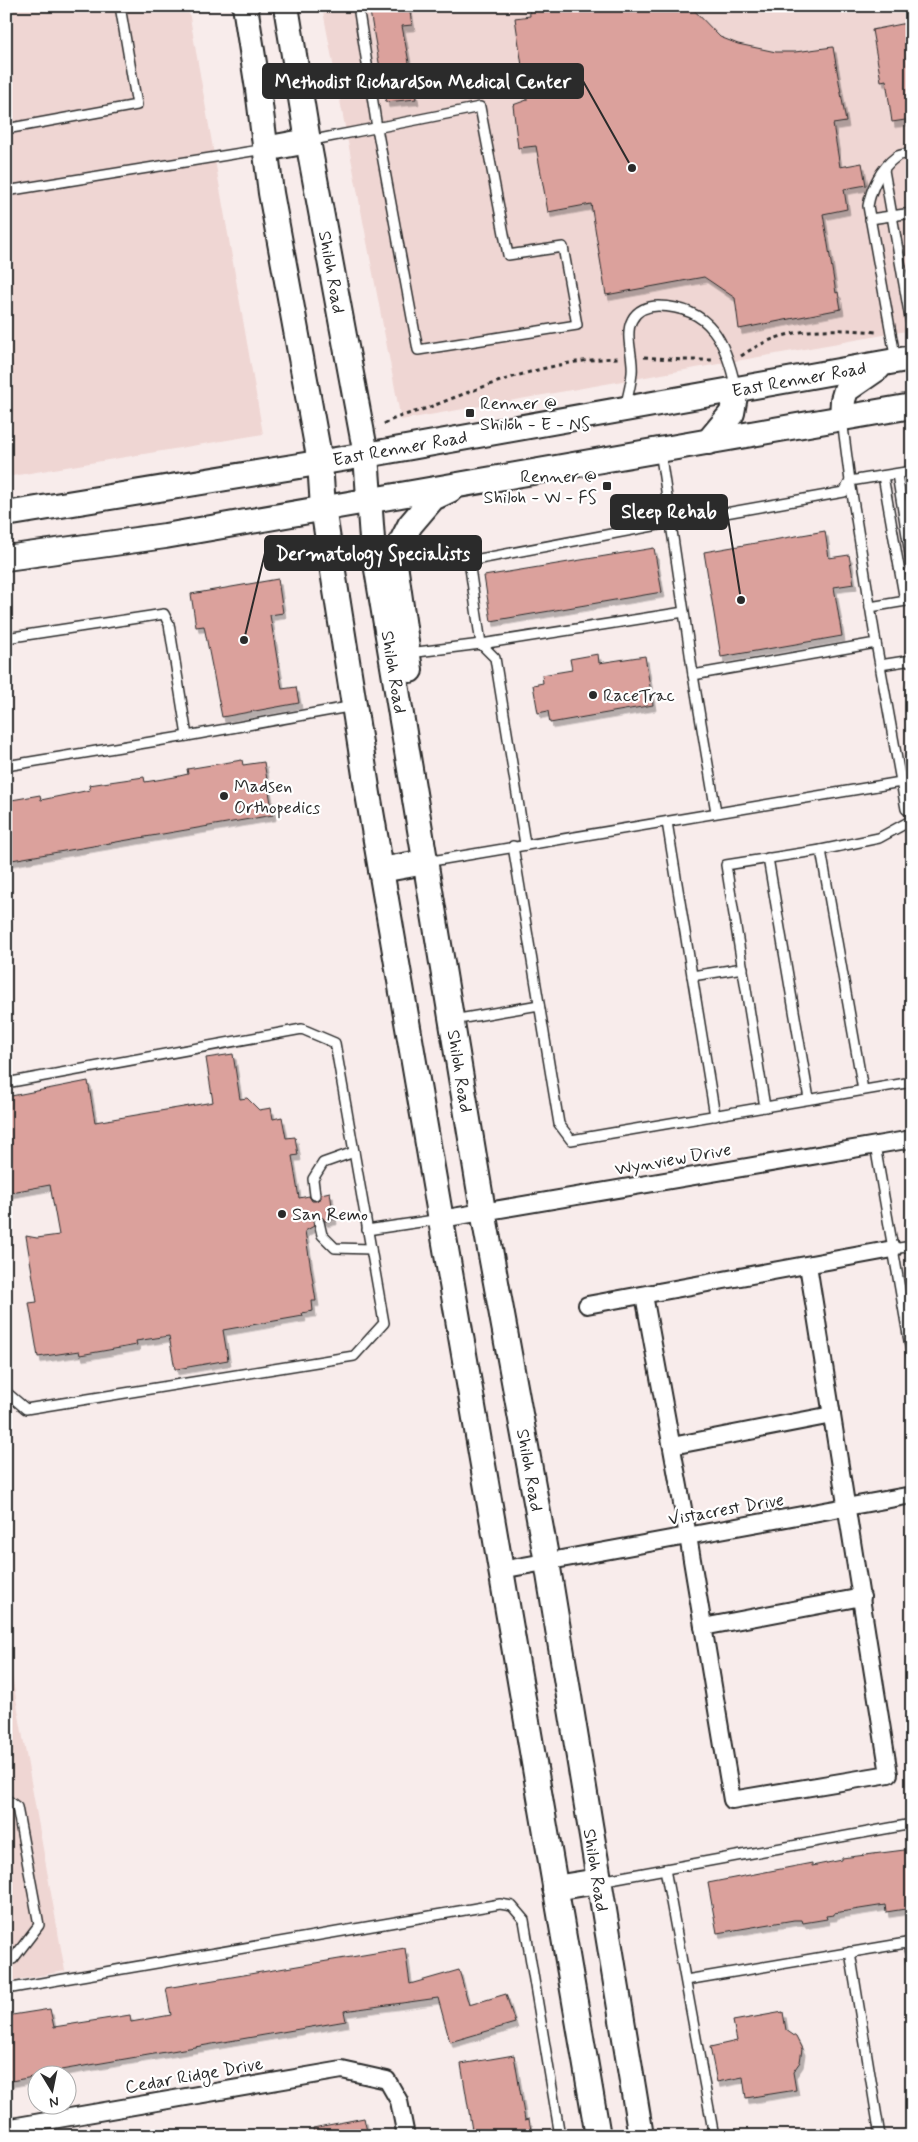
<svg xmlns="http://www.w3.org/2000/svg" width="918" height="2142" font-family="Mynerve,sans-serif">
  <defs>
    <filter id="shadow"><feDropShadow dx="3" dy="5.5" stdDeviation="0" flood-color="#0004"/></filter>
  </defs>
  <rect width="100%" height="100%" fill="#f8eceb"/>
  <filter id="ink" filterUnits="userSpaceOnUse"><feTurbulence type="fractalNoise" baseFrequency=".02" numOctaves="2"/><feDisplacementMap in="SourceGraphic" scale="10" xChannelSelector="R" yChannelSelector="G"/><feConvolveMatrix kernelMatrix="1 2 1 2 8 2 1 2 1" color-interpolation-filters="sRGB"/></filter>
  <g filter="url(#ink)">
    <!-- built -->
    <g fill="#efd6d3">
      <path d="M6 6H188L263 434 6 477Z"/>
      <path d="M322 6H912V330L401 420Z"/>
      <path d="M6 1643 65 1971 6 1982Z"/>
    </g>
    <!-- building -->
    <g fill="#dba19c" stroke="#2b2b2b" filter="url(#shadow)">
      <path d="M369 6H409L412 25 402 26 416 99 386 102Z"/>
      <path d="M529 6H690L720 37 738 44 776 52H795L833 47 846 122 833 124 840 167 862 163 866 185 844 189 847 209 823 214 836 293 838 292 841 309 739 329 735 298 704 277 606 295 591 204 548 212 536 146 518 148 513 105 527 100 515 18 530 16Z"/>
      <path d="M912 22V119L892 122 886 80 881 81 872 30Z"/>
      <path d="M825 531 829 558 849 555 854 584 834 587 842 636 721 657 704 552Z"/>
      <path d="M654 548 662 592 491 621 484 576Z"/>
      <path d="M278 579 283 613 270 615 282 689 296 687 299 703 222 717 204 626 196 627 191 594Z"/>
      <path d="M598 654 599 663 645 656 653 705 550 723 548 711 538 713 533 685 543 683 542 675 572 670 570 659Z"/>
      <path d="M242 760 243 765 264 762 273 815 6 861V801L40 795 41 800 90 790 89 785 144 777 145 782 175 777 188 774 187 769Z"/>
      <path d="M233 1054 240 1099 247 1098 259 1110 271 1108 273 1119 282 1117 286 1138 295 1137 298 1155 292 1156 299 1198 309 1196 312 1201H316L321 1198V1194L330 1192 334 1219 325 1221 321 1216H317L313 1220 314 1226 305 1231 316 1301H312L313 1311 302 1313 303 1316 223 1330 228 1360 177 1369H175L169 1336 136 1341 137 1345 80 1355 79 1351 38 1357 29 1303 37 1302 26 1236 37 1238 59 1235 50 1185 6 1193V1097L88 1081 95 1122 213 1102 206 1058Z"/>
      <path d="M912 1849V1908L886 1912 885 1905 834 1913V1915L826 1916 827 1919 803 1923 802 1920H794L717 1933 708 1883 812 1863V1866L842 1860V1858Z"/>
      <path d="M405 1948 410 1984 459 1970 469 2005 506 1994 515 2023 450 2042 438 1998 344 2011 346 2021 61 2070 62 2072 38 2074V2076L6 2082V2016L50 2009 54 2027 130 2015 131 2022 171 2015 166 1988Z"/>
      <path d="M783 2012 786 2030 796 2037 802 2049 800 2062 793 2072 796 2090 746 2098 743 2077 717 2082 710 2047 737 2041 733 2021Z"/>
      <path d="M514 2055 525 2120 529 2119 532 2136H473L461 2064Z"/>
      <path d="M364 2118 368 2136H314L313 2128Z"/>
    </g>
    <g fill="none" stroke-linecap="round" stroke-linejoin="round">
      <!-- lane casing -->
      <g stroke="#2b2b2b" stroke-width="12">
        <g id="lane">
          <path d="M6 129 137 105 120 6"/>
          <path d="M308 141C365 130 423 119 480 107L508 255 563 247 577 325 418 350 377 128 358 6"/>
          <path d="M884 170 912 330"/>
          <path d="M6 191 265 149"/>
          <path d="M870 219 912 213"/>
          <path d="M896 361 868 206C871 188 881 168 896 157 900 154 907 154 912 153"/>
          <path d="M625 407C628 396 631 384 632 373 634 357 624 335 632 320 637 310 648 306 658 306 712 307 726 343 736 389"/>
          <path d="M897 474 912 566"/>
          <path d="M883 476 905 601"/>
          <path d="M870 607 912 600"/>
          <path d="M684 612 693 675 876 643 850 481 912 471"/>
          <path d="M6 638 164 614 169 624 187 736"/>
          <path d="M876 643 906 809 912 813"/>
          <path d="M409 653 481 644 684 612 660 450"/>
          <path d="M880 665 912 660"/>
          <path d="M693 675 716 812"/>
          <path d="M6 766 187 736 354 706"/>
          <path d="M667 822 715 1116"/>
          <path d="M525 844 495 658 481 644 469 561 669 523 844 492 850 481 842 419"/>
          <path d="M513 846 559 1124 571 1140 912 1082"/>
          <path d="M821 850 863 1090"/>
          <path d="M768 858 809 1099"/>
          <path d="M426 862 901 782"/>
          <path d="M692 976 743 968"/>
          <path d="M453 1020 539 1005"/>
          <path d="M6 1083 302 1029 335 1043 384 1323 354 1356 26 1409 6 1392"/>
          <path d="M765 1107 726 865 821 850 879 838 912 820"/>
          <path d="M875 1145 912 1358"/>
          <path d="M315 1195 313 1179 323 1163 354 1152"/>
          <path d="M319 1222 322 1235 335 1248 371 1249"/>
          <path d="M367 1230 441 1219"/>
          <path d="M893 1249 912 1246"/>
          <path d="M6 1799 17 1807 39 1925 13 1959 6 1960"/>
          <path d="M665 1869 714 2136"/>
          <path d="M600 1881 912 1824"/>
          <path d="M908 1942 912 1965"/>
          <path d="M850 1952 880 2136"/>
          <path d="M686 1980 912 1942"/>
          <path d="M6 1989 500 1904 512 1906 524 1920 560 2136"/>
        </g>
      </g>
      <!-- street casing -->
      <g stroke="#2b2b2b" stroke-width="20">
        <g id="street">
          <path d="M441 1219 912 1139"/>
          <path d="M644 1295 688 1536 732 1800 889 1774 808 1265"/>
          <path d="M587 1305 893 1249"/>
          <path d="M672 1446 832 1415"/>
          <path d="M501 1570 912 1495"/>
          <path d="M703 1627 862 1597"/>
          <path d="M6 2128 342 2070 387 2080 399 2101 406 2136"/>
        </g>
      </g>
      <!-- secondary casing -->
      <g stroke="#2b2b2b" stroke-width="28">
        <g id="secondary">
          <path d="M245 6 258 89 271 193 320 462 323 508 368 794 598 2136"/>
          <path d="M286 6 308 141 366 455 372 539 483 1211 547 1562 641 2136"/>
          <path d="M265 149 308 141"/>
          <path d="M842 418 843 400 846 390 878 368"/>
          <path d="M708 442 732 413 736 390"/>
          <path d="M6 514 366 455 912 358"/>
          <path d="M6 558 165 536 912 406"/>
          <path d="M410 670 394 557 410 525 433 498 450 490"/>
          <path d="M381 870 425 862"/>
          <path d="M555 1888 598 1881"/>
        </g>
      </g>
      <!-- path -->
      <g stroke="#2b2b2b" stroke-width="3" stroke-dasharray="4 4" stroke-linecap="butt">
        <path d="M741 356C784 326 826 328 877 332"/>
        <path d="M644 357 682 360H713"/>
        <path d="M384 424C398 415 415 413 430 407 491 383 552 360 618 358"/>
      </g>
      <!-- lane -->
      <use href="#lane" stroke="#fff" stroke-width="9"/>
      <!-- street -->
      <use href="#street" stroke="#fff" stroke-width="16"/>
      <!-- secondary -->
      <use href="#secondary" stroke="#fff" stroke-width="24"/>
    </g>
  </g>
  <!-- markers -->
  <g fill="#2b2b2b" stroke="#fff" stroke-width="2">
    <rect x="465" y="408" width="10" height="10" rx="2.5"/>
    <rect x="602" y="481" width="10" height="10" rx="2.5"/>
    <circle cx="593" cy="695" r="5"/>
    <circle cx="224" cy="796" r="5"/>
    <circle cx="282" cy="1214" r="5"/>
  </g>
  <g text-anchor="middle" stroke-width="4.5" stroke-linejoin="round" paint-order="stroke">
    <!-- street labels -->
    <g font-size="18" fill="#2b2b2b" stroke="#fff">
      <text transform="translate(332 272) rotate(80)" y="6">Shiloh Road</text>
      <text transform="translate(799 379) rotate(-10)" y="6">East Renner Road</text>
      <text transform="translate(400 448) rotate(-10)" y="6">East Renner Road</text>
      <text transform="translate(394 672) rotate(81)" y="6">Shiloh Road</text>
      <text transform="translate(460 1071) rotate(81)" y="6">Shiloh Road</text>
      <text transform="translate(673 1159) rotate(-10)" y="6">Wynview Drive</text>
      <text transform="translate(530 1470) rotate(80)" y="6">Shiloh Road</text>
      <text transform="translate(726 1509) rotate(-10)" y="6">Vistacrest Drive</text>
      <text transform="translate(596 1870) rotate(81)" y="6">Shiloh Road</text>
      <text transform="translate(194 2075) rotate(-10)" y="6">Cedar Ridge Drive</text>
    </g>
    <!-- poi labels -->
    <g font-size="18" fill="#2b2b2b" stroke="#fff" text-anchor="start">
      <text x="480" y="409">Renner @<tspan x="480" dy="21">Shiloh - E - NS</tspan></text>
      <text x="597" y="482" text-anchor="end">Renner @<tspan x="597" dy="21">Shiloh - W - FS</tspan></text>
      <text x="603" y="701">RaceTrac</text>
      <text x="234" y="792">Madsen<tspan x="234" dy="21">Orthopedics</tspan></text>
      <text x="292" y="1220">San Remo</text>
    </g>
  </g>
  <!-- callouts -->
  <path fill="none" stroke="#2b2b2b" stroke-width="2" d="M632 168L583 81M741 600L727 512M244 640L265 553"/>
  <g fill="#2b2b2b" stroke="#fff" stroke-width="2">
    <circle cx="632" cy="168" r="5"/>
    <circle cx="741" cy="600" r="5"/>
    <circle cx="244" cy="640" r="5"/>
  </g>
  <g fill="#2b2b2b" stroke="#2b2b2b" stroke-width="2">
    <rect x="263" y="64" width="320" height="34" rx="5"/>
    <rect x="611" y="495" width="116" height="34" rx="5"/>
    <rect x="265" y="536" width="216" height="34" rx="5"/>
  </g>
  <g font-size="19" text-anchor="middle" font-weight="bold" fill="#fff">
    <text x="423" y="88">Methodist Richardson Medical Center</text>
    <text x="669" y="518">Sleep Rehab</text>
    <text x="373" y="560">Dermatology Specialists</text>
  </g>
  <!-- margin -->
  <rect width="918" height="2142" fill="none" stroke="#fff" stroke-width="25"/>
  <rect x="12" y="12" width="893" height="2117" fill="none" stroke="#2b2b2b" stroke-width="2" filter="url(#ink)"/>
  <!-- north arrow -->
  <g transform="translate(52 2090) rotate(170)"><circle r="24" fill="#ffffff" stroke="#aaaaaa"/>
  <path d="M0-4L9 19L0 12L-9 19Z" fill="#2b2b2b"/>
  <text y="-8" font-size="14" font-weight="bold" text-anchor="middle" fill="#2b2b2b">N</text>
  </g>
</svg>
